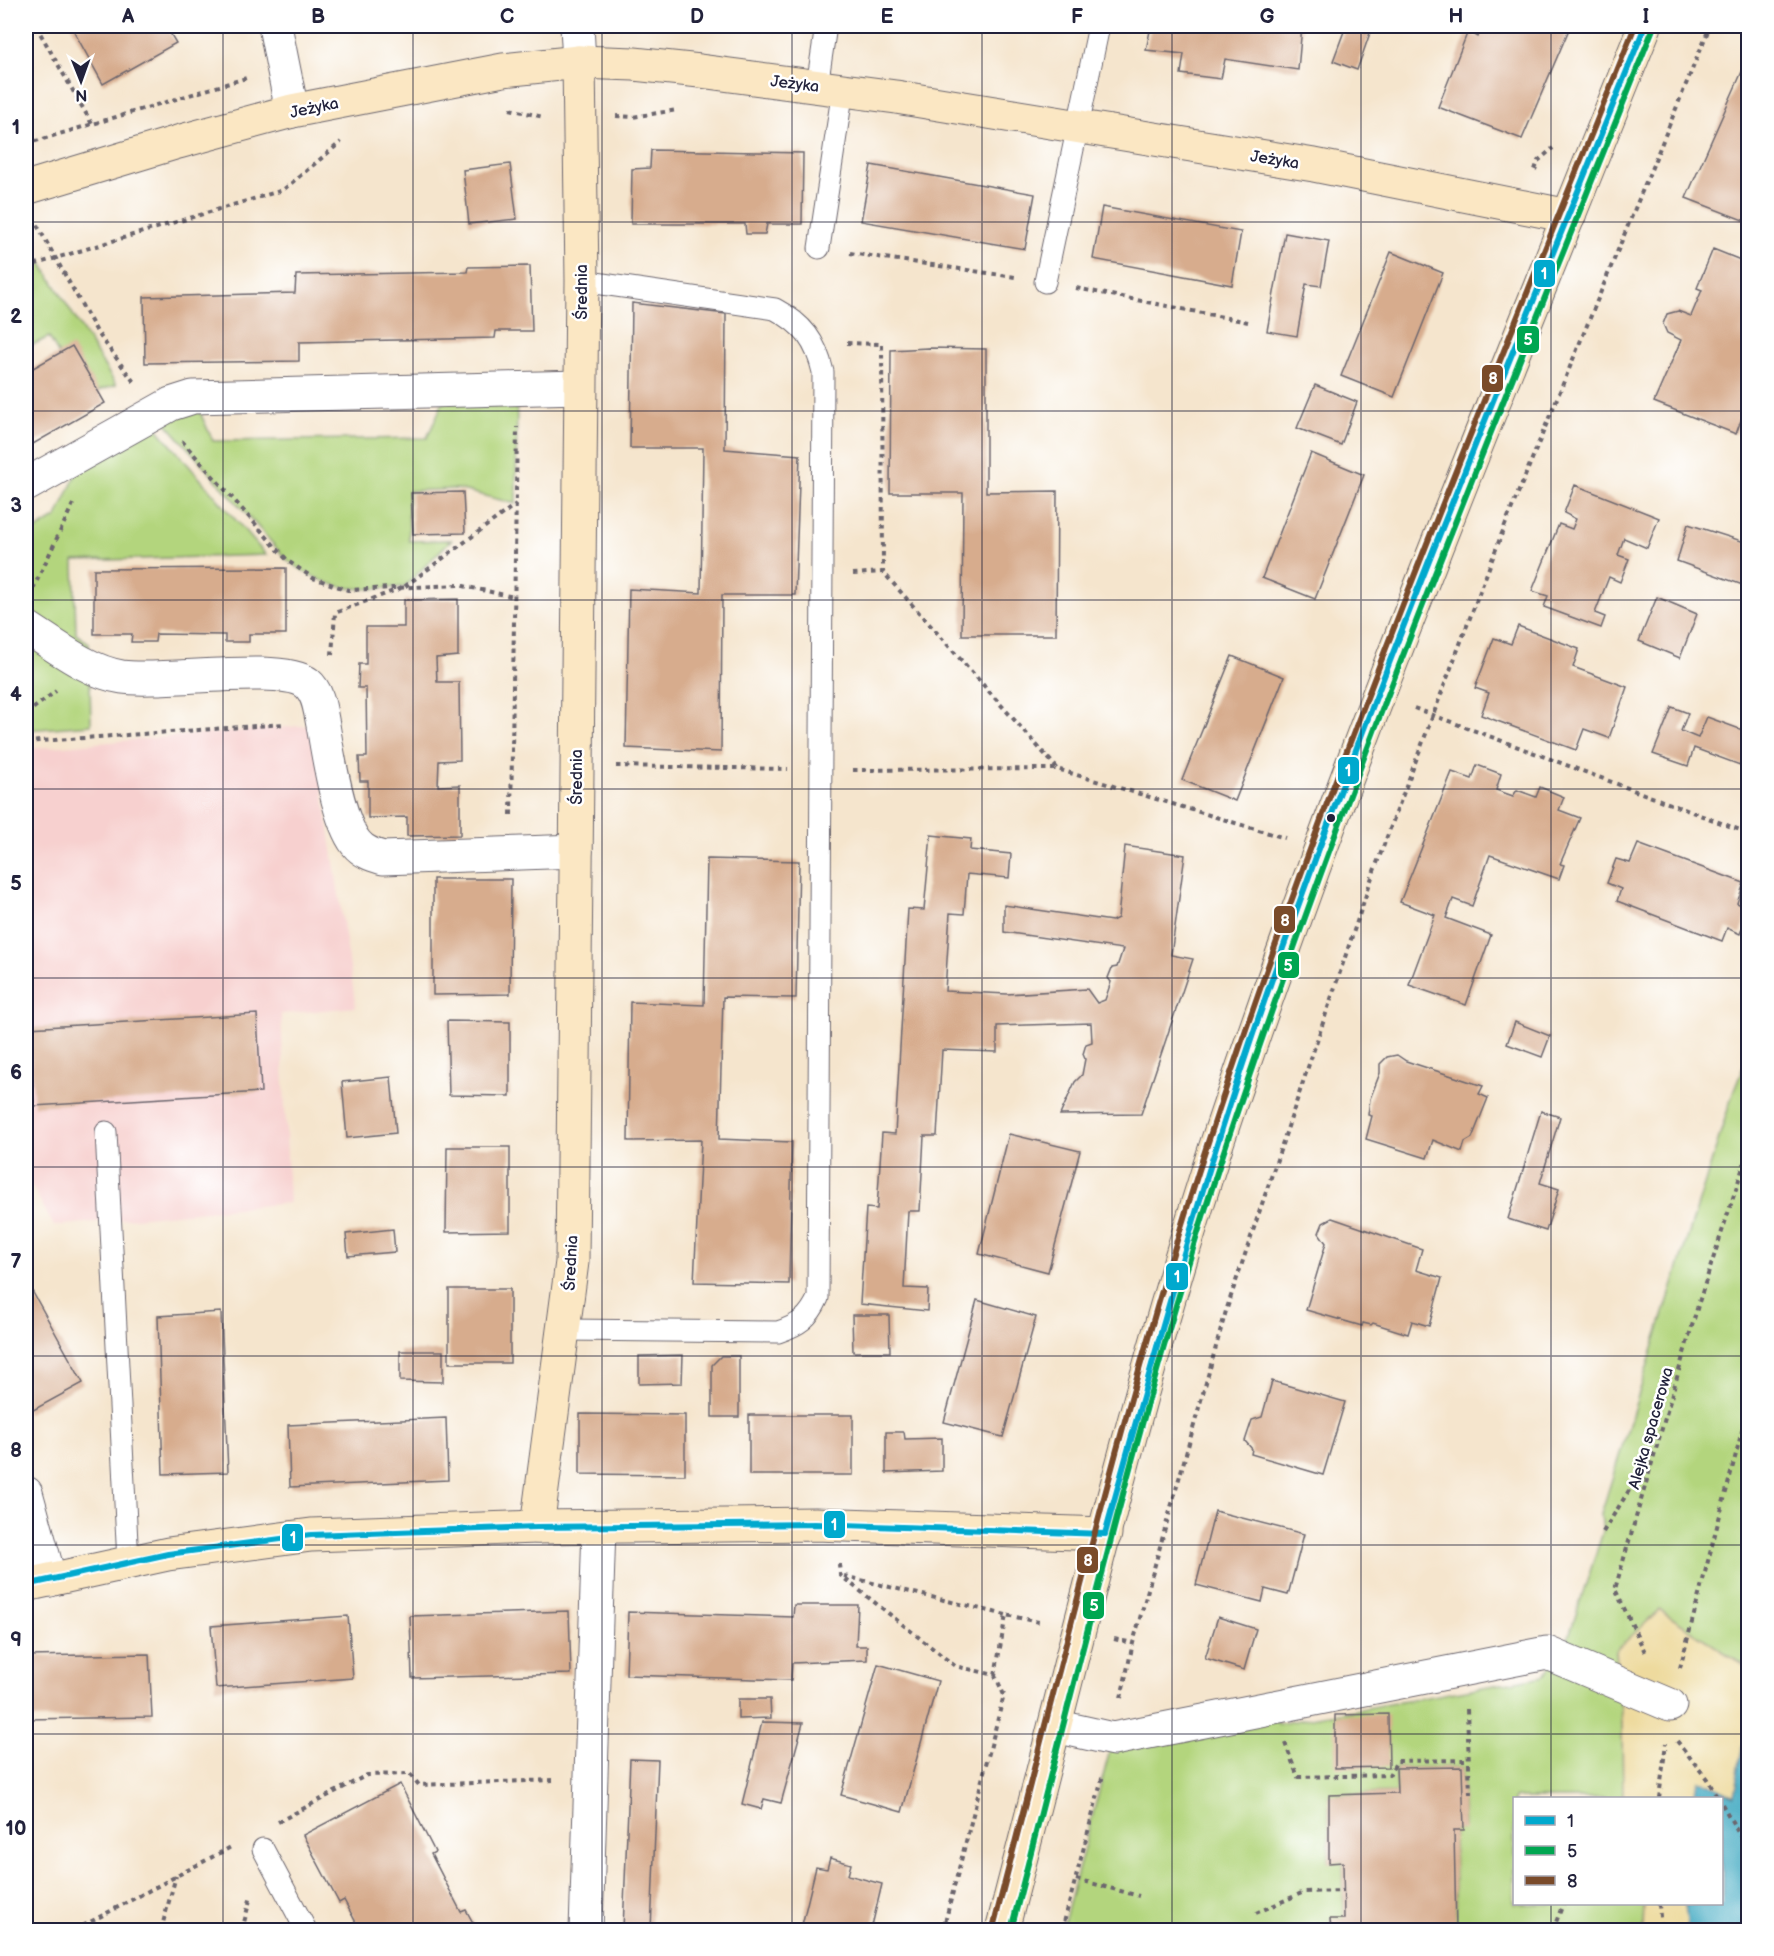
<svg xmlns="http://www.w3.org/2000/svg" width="1774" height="1956" font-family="'Balsamiq Sans',sans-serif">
  <rect width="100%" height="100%" fill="#fff"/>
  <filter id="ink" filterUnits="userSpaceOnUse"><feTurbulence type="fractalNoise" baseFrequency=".0167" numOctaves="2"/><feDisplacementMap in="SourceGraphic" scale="12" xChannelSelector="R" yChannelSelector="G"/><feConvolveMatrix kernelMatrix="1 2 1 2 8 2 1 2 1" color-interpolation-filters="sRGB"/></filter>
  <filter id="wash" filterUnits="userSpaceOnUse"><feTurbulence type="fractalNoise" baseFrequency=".008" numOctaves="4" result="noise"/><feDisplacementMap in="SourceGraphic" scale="24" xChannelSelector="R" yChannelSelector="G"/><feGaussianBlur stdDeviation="1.35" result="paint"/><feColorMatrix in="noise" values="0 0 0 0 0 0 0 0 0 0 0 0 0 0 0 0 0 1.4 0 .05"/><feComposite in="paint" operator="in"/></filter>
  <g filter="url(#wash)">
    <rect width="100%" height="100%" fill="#f5e5cd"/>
    <!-- built -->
    <path fill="#f7d0cf" d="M313 725 356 1007 281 1014 289 1203 54 1226 26 1176V749Z"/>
    <!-- green -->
    <g fill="#b3d57d" stroke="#6a7c5c" stroke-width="1.5">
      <path d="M41 262 116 385 82 396 49 337 26 348V267Z"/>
      <path d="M517 389 516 504 458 489 408 491 409 541 451 540 404 587C350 590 335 593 288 561L156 412 193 397 213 441 427 438 448 391Z"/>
      <path d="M147 417 266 555 74 561 76 634 89 643 91 725 26 730V536L57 517 87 450Z"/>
      <path d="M1748 1055V1668L1719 1649 1615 1651 1622 1721 1623 1798H1514V1904H1644L1643 1930H1456L1454 1830 1464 1829 1462 1767 1396 1768 1397 1793 1329 1795V1862H1343L1344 1919 1330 1920 1331 1930H1062L1113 1739 1272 1707 1278 1724 1544 1676 1567 1642 1603 1532 1601 1514 1733 1093Z"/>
    </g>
    <!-- sand -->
    <g fill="#eeda9e" stroke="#887e6c" stroke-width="1.5">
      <path d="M1660 1610 1748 1668V1715L1734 1797 1699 1781 1692 1798H1623L1622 1721 1615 1651Z"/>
      <path d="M1644 1904H1685L1688 1930H1643Z"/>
    </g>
    <!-- water -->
    <path fill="#41a9c1" stroke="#32667e" stroke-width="1.5" d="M1748 1715V1930H1688L1685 1904H1722V1798H1692L1699 1780 1734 1796Z"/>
    <g id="blocks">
      <!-- building -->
      <g fill="#d7ac8d">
        <path d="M71 26H166L176 43 103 84Z"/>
        <path d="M1151 26H1302L1298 70 1225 59 1221 79 1181 74 1184 54 1146 50Z"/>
        <path d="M1346 26 1370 33 1357 70 1333 61Z"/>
        <path d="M1482 26 1570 27 1522 139 1438 107 1468 31 1478 37Z"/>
        <path d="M1748 58V222L1686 198Z"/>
        <path d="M651 150 803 153 802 224H767L765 234H746L745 224H631L632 169 650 168Z"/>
        <path d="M510 164 517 219 469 224 463 170Z"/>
        <path d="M871 165 1035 194 1025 249 861 221Z"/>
        <path d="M1102 207 1241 232 1232 285 1093 259Z"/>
        <path d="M1285 233 1329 241 1321 286 1306 284 1297 336 1267 331Z"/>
        <path d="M1713 249 1748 263V358L1743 371 1748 373V401L1736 434 1654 402 1681 340 1667 333 1663 324 1667 314 1678 311 1691 316 1702 290 1697 288Z"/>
        <path d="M1391 252 1443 273 1394 397 1341 376Z"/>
        <path d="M530 266 532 331H496L495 338 299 342V361L145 363 144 297 295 293 296 275 467 272 468 267Z"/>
        <path d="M632 303 726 314 725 449 800 455 795 595H722L721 752 626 748 629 589 701 593 703 448H630Z"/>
        <path d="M72 346 105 403 26 448V372Z"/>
        <path d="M928 348 986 349V492L1057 491 1056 635H962L963 493H890L891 350Z"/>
        <path d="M1315 385 1357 402 1341 445 1297 428Z"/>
        <path d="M1311 453 1364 475 1315 599 1262 578Z"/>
        <path d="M1575 485 1659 518 1647 548 1624 538 1618 555 1629 559 1620 582 1609 577 1595 613 1605 617 1601 628 1544 607 1548 596 1532 591 1559 524 1572 529 1576 519 1564 513Z"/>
        <path d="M463 492 465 533 413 534 411 493Z"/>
        <path d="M1688 524 1748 543V587L1677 561Z"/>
        <path d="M286 568V634H249V642H225V635L156 634 155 642H131L132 634H94V569Z"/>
        <path d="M1657 597 1697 614 1680 658 1639 641Z"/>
        <path d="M458 599V656L436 658 437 682H459L460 760 439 761 438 786 460 785V835L407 836V817L368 818V781H360L359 757H367L366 688H358L359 664H366V627H404V600Z"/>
        <path d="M1518 626 1579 649 1573 667 1627 687 1609 738 1584 729 1576 750 1481 715 1489 693 1475 688 1494 638 1511 644Z"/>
        <path d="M1232 656 1284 677 1235 801 1182 780Z"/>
        <path d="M1672 707 1688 713 1681 731 1698 738 1707 717 1748 732V768L1694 748 1688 766 1653 754Z"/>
        <path d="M1477 765 1501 774 1496 790 1513 796 1517 790 1536 797 1540 787 1564 797 1559 810 1580 818 1560 864 1564 865 1559 879 1490 855 1472 906 1453 899 1446 918 1491 935 1466 1005 1409 985 1435 915 1400 902 1452 772 1472 779Z"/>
        <path d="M931 835 971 839 970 850 1011 854 1009 878 967 874 964 914 950 913 945 991 1007 994 1087 989 1097 1003 1105 1000 1111 982 1108 978 1112 968 1117 967 1123 949 1004 932V905L1112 921 1118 918 1125 846 1185 855 1171 955 1193 959 1141 1114 1060 1115 1075 1082 1082 1075 1085 1059 1083 1054 1086 1044 1092 1042 1091 1023 997 1026V1052L942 1050 937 1136H924L920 1211H908L904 1288 928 1289 927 1311 860 1304 866 1208 877 1209 882 1133 895 1134 908 909 924 910Z"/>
        <path d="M1638 844 1744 883 1737 903 1748 908V913L1740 934 1727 928 1722 941 1617 901 1621 889 1607 883 1616 859 1630 863Z"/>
        <path d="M707 859 799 861 796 998 723 997 719 1139 792 1142 789 1284 694 1282 701 1140 628 1141 630 1002 704 1005Z"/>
        <path d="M433 879H511L510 994 433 995Z"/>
        <path d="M257 1014 261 1092 34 1106 29 1028Z"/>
        <path d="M447 1021 510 1022V1096L449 1095Z"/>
        <path d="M1515 1022 1550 1036 1542 1057 1507 1044Z"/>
        <path d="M1397 1055 1406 1061 1483 1086 1479 1094 1488 1098 1472 1138 1465 1142 1462 1152 1433 1140 1427 1158 1366 1139 1372 1116 1368 1115 1370 1099 1380 1073V1064L1387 1057Z"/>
        <path d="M391 1077 396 1133 347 1138 342 1082Z"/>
        <path d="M1541 1111 1560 1117 1540 1183 1559 1189 1546 1231 1508 1219Z"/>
        <path d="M1009 1134 1080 1151 1048 1272 979 1254Z"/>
        <path d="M447 1147H510V1231L446 1232Z"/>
        <path d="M1332 1218 1422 1249 1416 1270 1442 1278 1429 1326 1412 1321 1408 1334 1373 1323 1371 1325 1363 1323 1362 1326 1306 1310 1326 1243 1319 1233 1323 1223Z"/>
        <path d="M393 1229 395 1252 348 1256 346 1234Z"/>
        <path d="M26 1280 83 1383 26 1414Z"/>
        <rect x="449" y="1289" width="61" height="74"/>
        <path d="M977 1300 1036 1317 1003 1437 944 1422Z"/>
        <path d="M221 1312 228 1472 163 1474 158 1316Z"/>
        <path d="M852 1315H889L890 1352H853Z"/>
        <path d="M400 1351H443V1382L400 1381Z"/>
        <path d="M683 1355 682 1383 639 1384V1356Z"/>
        <path d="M721 1356H739V1417H712V1365Z"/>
        <path d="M1272 1381 1345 1402 1323 1475 1251 1454 1252 1449 1245 1441 1252 1420 1262 1417Z"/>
        <path d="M580 1414 685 1415V1475L580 1474Z"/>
        <rect x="749" y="1415" width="104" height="60"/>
        <path d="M446 1418 448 1480 290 1487 288 1425Z"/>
        <path d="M886 1432H904L905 1439 942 1438V1471L886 1473Z"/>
        <path d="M1215 1511 1304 1534 1288 1595 1265 1589 1262 1602 1196 1585Z"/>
        <path d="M794 1605H858L856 1646H867V1660L792 1663 791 1680 626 1675 628 1612 793 1617Z"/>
        <path d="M569 1611 571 1674 412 1678 410 1616Z"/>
        <path d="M348 1616 353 1678 216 1688 211 1626Z"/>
        <path d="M1218 1617 1256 1629 1244 1670 1205 1658Z"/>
        <path d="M149 1654 152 1717 26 1719V1656Z"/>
        <path d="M878 1664 938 1681 902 1812 841 1795Z"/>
        <path d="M738 1699H770L771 1718 738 1719Z"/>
        <path d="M1388 1714 1389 1767 1335 1768V1715Z"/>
        <path d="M762 1722 803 1723 781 1803 764 1799 761 1809 742 1804Z"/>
        <path d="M630 1759 658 1760 651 1930H623Z"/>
        <path d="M1462 1767 1464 1830H1454L1456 1930H1331L1330 1919H1344L1343 1862 1329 1863V1795L1397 1793 1396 1768Z"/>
        <path d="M400 1784 435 1852 431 1854 461 1912 466 1910 477 1930H360L344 1900 339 1903 303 1835Z"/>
        <path d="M830 1858 851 1864 848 1875 882 1884 871 1930H824L802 1925 816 1867 827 1869Z"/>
      </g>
    </g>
  </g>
  <g filter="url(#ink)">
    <use href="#blocks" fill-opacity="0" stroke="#6c666e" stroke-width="1.5"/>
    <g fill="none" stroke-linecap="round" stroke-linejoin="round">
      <!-- lane casing -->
      <g stroke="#6c666e" stroke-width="23">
        <g id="lane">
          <path d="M817 86 826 26"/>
          <path d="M819 248 843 89"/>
          <path d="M1045 282 1099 26"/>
          <path d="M106 1132 128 1562"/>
          <path d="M565 1330 778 1332C799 1325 809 1318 818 1298L823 372C816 341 803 324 775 309L582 281"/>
          <path d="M263 1849 306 1930"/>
        </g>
      </g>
      <!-- street casing -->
      <g stroke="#6c666e" stroke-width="35">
        <g id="street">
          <path d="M275 26 292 111"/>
          <path d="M577 26 579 62"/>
          <path d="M26 485 171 404 193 397 580 387"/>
          <path d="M26 627C55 645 88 672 122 677 161 683 282 663 307 683 319 693 320 711 323 725 328 755 338 820 356 843 363 852 373 855 383 858L576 851"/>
          <path d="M26 1493 50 1580"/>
          <path d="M1055 1726 1113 1739 1547 1653 1670 1705"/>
          <path d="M586 1930 599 1527"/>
        </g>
      </g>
      <!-- secondary casing -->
      <g stroke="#6c666e" stroke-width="35">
        <g id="secondary">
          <path d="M26 188 178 142 292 111 503 70 579 62 634 64 700 71 896 97 1314 165 1569 216"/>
          <path d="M537 1527 572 1262 582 281 579 62"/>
          <path d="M26 1585 168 1554 311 1535 537 1527 815 1524 1105 1534"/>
          <path d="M1002 1930C1071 1667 1133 1399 1218 1140 1344 762 1497 395 1645 26"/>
        </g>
      </g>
      <!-- path -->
      <g stroke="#6c666e" stroke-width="4" stroke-dasharray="4.5 4.5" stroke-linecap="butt">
        <path d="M36 26 92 124"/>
        <path d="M510 109 543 117"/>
        <path d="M616 116 632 117 677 110"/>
        <path d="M26 144 246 78"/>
        <path d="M1535 170 1538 161 1553 148"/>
        <path d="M37 225 97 332 134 382"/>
        <path d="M850 253 1015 277"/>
        <path d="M26 267 283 190 341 142"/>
        <path d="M1076 288 1248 322"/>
        <path d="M847 343 882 344 883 572"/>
        <path d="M182 441 288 561 313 578 348 590 459 585 514 597"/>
        <path d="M853 574 883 572 1057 768"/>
        <path d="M33 589 73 504"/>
        <path d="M332 655 335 613 404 587 516 504"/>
        <path d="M1414 708 1748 833"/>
        <path d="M26 714 56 691"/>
        <path d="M26 742 285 724"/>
        <path d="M616 766 788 769"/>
        <path d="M853 770 1057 769 1285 838"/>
        <path d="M511 815 517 427"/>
        <path d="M1603 1532 1653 1452"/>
        <path d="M839 1564 840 1575 955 1666 995 1675 1004 1695 943 1930"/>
        <path d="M844 1576 1006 1615"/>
        <path d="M1114 1639 1133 1643"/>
        <path d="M1645 1652 1615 1589 1699 1302 1748 1152"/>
        <path d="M1680 1668 1748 1408"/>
        <path d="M995 1675 1006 1615 1043 1623"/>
        <path d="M1121 1698 1133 1643 1226 1311 1374 871 1507 520 1710 26"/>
        <path d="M1467 1709 1470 1794"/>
        <path d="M1677 1741 1707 1779 1718 1798"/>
        <path d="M1285 1743 1298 1777 1389 1775 1397 1761 1469 1760"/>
        <path d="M1659 1798 1666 1743"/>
        <path d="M1722 1804 1748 1850"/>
        <path d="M278 1822 367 1775 410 1774 419 1785 553 1780"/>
        <path d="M1076 1879 1139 1896"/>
        <path d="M1659 1904 1661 1930"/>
        <path d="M1256 1913 1304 1892 1344 1891"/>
        <path d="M75 1930 231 1847"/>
        <path d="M161 1930 176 1876"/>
        <path d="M242 1930 251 1896"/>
        <path d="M1062 1930 1103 1775"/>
        <path d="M1553 1930 1563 1904"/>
      </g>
      <!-- lane -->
      <use href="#lane" stroke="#fff" stroke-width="21"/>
      <!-- street -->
      <use href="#street" stroke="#fff" stroke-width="33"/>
      <!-- secondary -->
      <use href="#secondary" stroke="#fbe7c3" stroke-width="33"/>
      <!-- bus-1 casing -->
      <g stroke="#fff" stroke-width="10">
        <g id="bus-1">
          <path d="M1105 1534C1154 1355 1203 1177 1264 1002 1379 672 1514 350 1645 26"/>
          <path d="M26 1585 168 1554 311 1535 537 1527 815 1524 1105 1534"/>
        </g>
      </g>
      <!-- bus-2 casing -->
      <g stroke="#fff" stroke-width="10">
        <path id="bus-2" d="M1011 1930C1079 1667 1141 1401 1227 1142 1352 765 1505 398 1653 29"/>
      </g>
      <!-- bus-3 casing -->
      <g stroke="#fff" stroke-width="10">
        <path id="bus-3" d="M993 1928C1062 1664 1124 1398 1209 1139 1333 761 1487 394 1635 26"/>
      </g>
      <!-- bus-1 -->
      <use href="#bus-1" stroke="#00a9ce" stroke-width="6"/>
      <!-- bus-2 -->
      <use href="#bus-2" stroke="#00a651" stroke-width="6"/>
      <!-- bus-3 -->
      <use href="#bus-3" stroke="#7a4b2a" stroke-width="6"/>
    </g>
  </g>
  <!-- grid -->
  <path fill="none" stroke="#22223b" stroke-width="1.5" stroke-opacity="0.55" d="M223 26V1930M413 26V1930M602 26V1930M792 26V1930M982 26V1930M1172 26V1930M1361 26V1930M1551 26V1798M26 222H1748M26 411H1748M26 600H1748M26 789H1748M26 978H1748M26 1167H1748M26 1356H1748M26 1545H1748M26 1734H1748M1551 1904V1930"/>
  <!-- markers -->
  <circle fill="#22223b" stroke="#fff" stroke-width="2" cx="1331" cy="818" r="5"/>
  <g text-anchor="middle" stroke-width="5" stroke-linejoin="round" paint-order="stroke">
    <!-- street labels -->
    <g font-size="16" fill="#22223b" stroke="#fff">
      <text transform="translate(795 83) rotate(7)" y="6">Jeżyka</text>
      <text transform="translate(314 107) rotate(-12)" y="6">Jeżyka</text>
      <text transform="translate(1275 159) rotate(9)" y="6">Jeżyka</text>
      <text transform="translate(581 292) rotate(-90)" y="6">Średnia</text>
      <text transform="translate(576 777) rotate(-90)" y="6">Średnia</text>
      <text transform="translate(570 1263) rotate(-87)" y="6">Średnia</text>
      <text transform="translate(1650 1428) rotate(-74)" y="6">Alejka spacerowa</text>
    </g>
  </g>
  <g stroke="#fff" stroke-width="2">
    <rect x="1533" y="259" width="23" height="29" rx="6" fill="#00a9ce"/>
    <rect x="1516" y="325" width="24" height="29" rx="6" fill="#00a651"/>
    <rect x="1481" y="364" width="23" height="29" rx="6" fill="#7a4b2a"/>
    <rect x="1337" y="756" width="23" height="29" rx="6" fill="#00a9ce"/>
    <rect x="1273" y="905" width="23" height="29" rx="6" fill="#7a4b2a"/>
    <rect x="1277" y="951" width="23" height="28" rx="6" fill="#00a651"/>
    <rect x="1165" y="1262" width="24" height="29" rx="6" fill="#00a9ce"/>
    <rect x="823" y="1510" width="23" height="29" rx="6" fill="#00a9ce"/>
    <rect x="281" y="1523" width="23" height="29" rx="6" fill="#00a9ce"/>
    <rect x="1076" y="1546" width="23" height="28" rx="6" fill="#7a4b2a"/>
    <rect x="1082" y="1591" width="23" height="29" rx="6" fill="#00a651"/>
  </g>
  <g font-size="16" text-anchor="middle" font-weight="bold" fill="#fff">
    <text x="1544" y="279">1</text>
    <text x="1528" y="345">5</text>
    <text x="1493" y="384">8</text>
    <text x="1348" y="776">1</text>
    <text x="1285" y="926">8</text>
    <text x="1288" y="971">5</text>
    <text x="1177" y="1282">1</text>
    <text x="834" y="1530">1</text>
    <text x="293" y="1543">1</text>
    <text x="1088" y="1566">8</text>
    <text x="1094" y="1611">5</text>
  </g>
  <!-- margin -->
  <rect width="1774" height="1956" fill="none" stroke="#fff" stroke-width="66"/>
  <!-- legend -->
  <rect x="1513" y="1797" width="210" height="108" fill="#ffffff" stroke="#a7a7b1" stroke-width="1.5"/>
  <rect x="1525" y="1816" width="30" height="9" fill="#00a9ce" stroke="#a7a7b1" stroke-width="1.5"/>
  <text x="1567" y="1827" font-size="18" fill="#22223b">1</text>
  <rect x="1525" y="1846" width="30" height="9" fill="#00a651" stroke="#a7a7b1" stroke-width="1.5"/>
  <text x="1567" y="1857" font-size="18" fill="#22223b">5</text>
  <rect x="1525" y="1876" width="30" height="9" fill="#7a4b2a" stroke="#a7a7b1" stroke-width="1.5"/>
  <text x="1567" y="1887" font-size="18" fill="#22223b">8</text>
  <!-- north arrow -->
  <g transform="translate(81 81) rotate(179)" stroke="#ffffff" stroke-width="4.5" paint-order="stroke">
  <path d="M0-4.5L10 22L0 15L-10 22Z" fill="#22223b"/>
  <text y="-9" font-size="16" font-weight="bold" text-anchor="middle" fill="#22223b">N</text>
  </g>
  <rect x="33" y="33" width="1708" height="1890" fill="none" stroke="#22223b" stroke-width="2"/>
  <g font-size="20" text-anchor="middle" font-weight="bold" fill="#22223b">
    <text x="128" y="23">A</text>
    <text x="318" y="23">B</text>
    <text x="507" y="23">C</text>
    <text x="697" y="23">D</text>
    <text x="887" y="23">E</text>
    <text x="1077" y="23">F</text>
    <text x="1267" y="23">G</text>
    <text x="1456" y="23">H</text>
    <text x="1646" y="23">I</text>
    <text x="16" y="134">1</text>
    <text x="16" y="323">2</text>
    <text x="16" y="512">3</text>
    <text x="16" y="701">4</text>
    <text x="16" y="890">5</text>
    <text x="16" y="1079">6</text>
    <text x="16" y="1268">7</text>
    <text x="16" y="1457">8</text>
    <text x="16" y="1646">9</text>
    <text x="16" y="1835">10</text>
  </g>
</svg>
